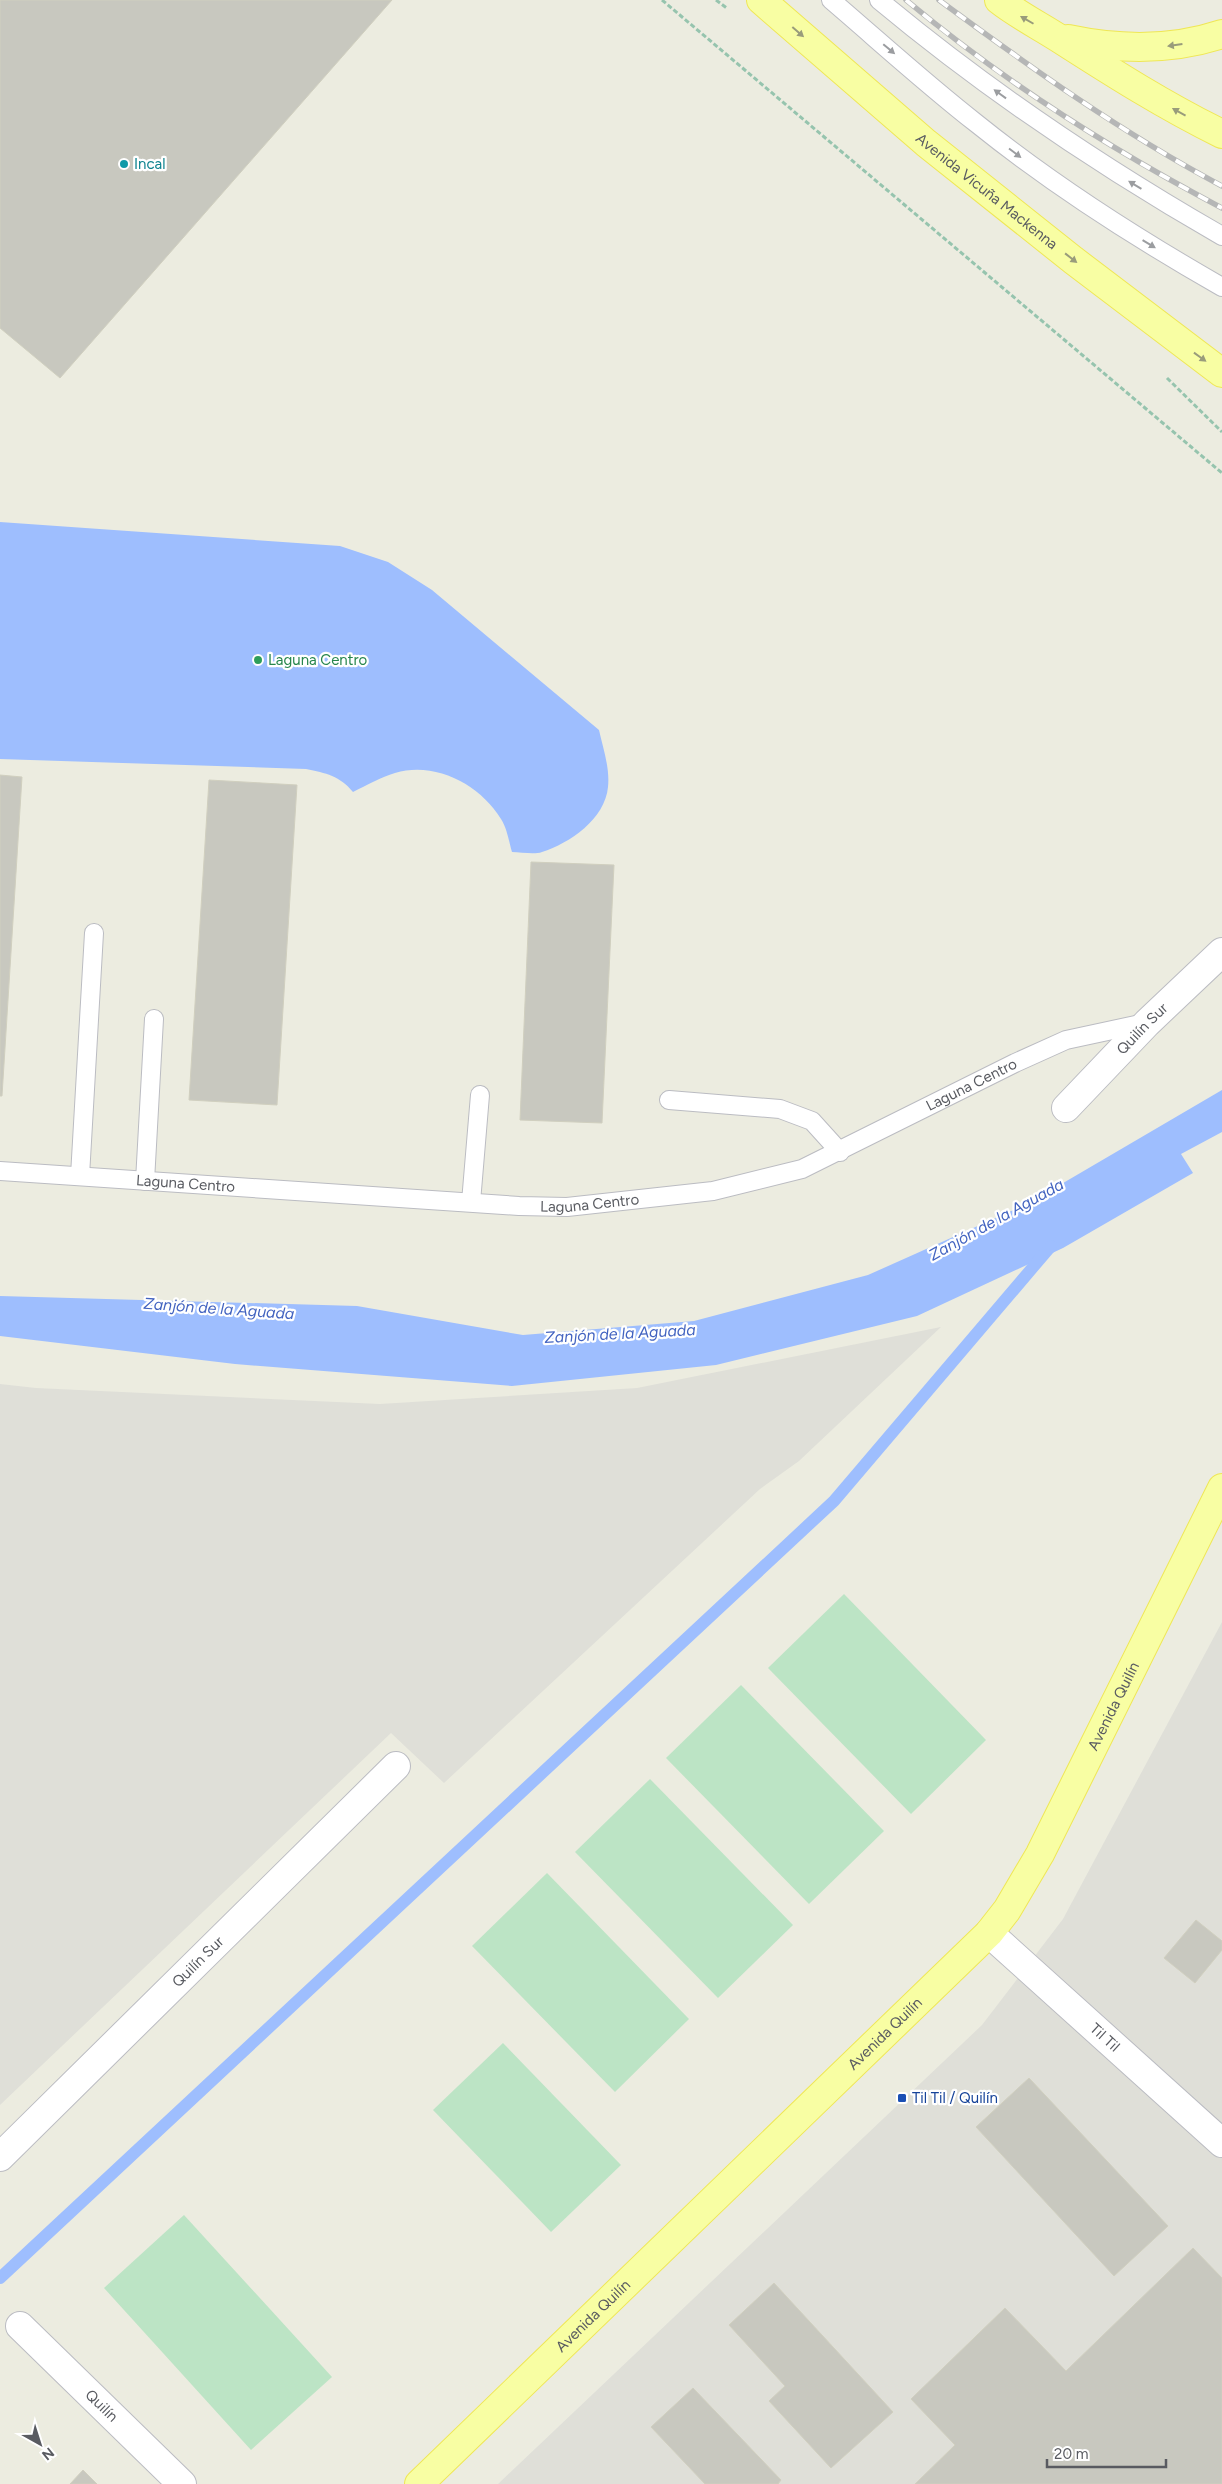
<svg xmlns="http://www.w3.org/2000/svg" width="1222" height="2484" font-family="Figtree,sans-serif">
  <rect width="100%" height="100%" fill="#ecece0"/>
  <!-- industrial -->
  <g fill="#dfdfd8">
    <path d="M941 1327 799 1461 760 1489 444 1783 391 1733 0 2105V1384L36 1388 380 1404 637 1388Z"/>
    <path d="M1222 1622V2484H498L982 2025 1063 1919Z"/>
  </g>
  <!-- green -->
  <g fill="#bce4c5">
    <path d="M844 1594 986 1740 911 1814 768 1668Z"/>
    <path d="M741 1685 884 1831 809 1904 666 1758Z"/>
    <path d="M650 1779 793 1925 718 1998 575 1852Z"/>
    <path d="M547 1873 689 2019 615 2092 472 1946Z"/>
    <path d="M503 2043 621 2165 551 2232 433 2110Z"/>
    <path d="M184 2215 332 2377 251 2450 104 2288Z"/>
  </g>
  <!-- water -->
  <g fill="#9ebefe">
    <path d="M0 522 340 546 388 562 432 590 599 730C603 748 610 768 608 787 605 819 570 843 542 852 534 855 521 852 512 852 509 842 507 828 501 819 480 785 436 761 395 773 381 777 367 785 353 792 340 776 326 773 306 769L0 759Z"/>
    <path d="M1222 1090V1132L1181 1154 1193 1173 1063 1248 917 1316 716 1365 512 1386 235 1364 0 1336V1296L357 1306 523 1335 694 1321 868 1275 1029 1203Z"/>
  </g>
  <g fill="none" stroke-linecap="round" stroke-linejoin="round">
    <!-- stream -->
    <path stroke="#9ebefe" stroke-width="12" d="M0 2278 834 1501 1051 1246"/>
  </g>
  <!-- building -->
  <g fill="#c8c8bf" stroke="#d0cfbf">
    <path d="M0 0H392L60 378 0 328Z"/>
    <path d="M0 775 22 777 2 1096H0Z"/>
    <path d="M209 780 297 785 277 1105 189 1100Z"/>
    <path d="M531 862 614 865 602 1123 520 1120Z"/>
    <path d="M1196 1920 1222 1941V1950L1195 1983 1164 1958Z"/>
    <path d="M1029 2078 1168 2226 1114 2276 976 2127Z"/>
    <path d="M1193 2248 1222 2278V2484H915L955 2445 911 2399 1005 2308 1066 2371Z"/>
    <path d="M774 2283 893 2412 831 2468 769 2401 785 2386 729 2325Z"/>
    <path d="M693 2388 781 2480 778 2484H705L651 2427Z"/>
    <path d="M83 2470 97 2484H70Z"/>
  </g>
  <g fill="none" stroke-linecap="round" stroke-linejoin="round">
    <!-- service casing -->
    <g stroke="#bbbcc2" stroke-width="20">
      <g id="service">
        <path d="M831 0C879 41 926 84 976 123 1053 185 1136 238 1222 287"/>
        <path d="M879 0C987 90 1100 166 1222 236"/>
        <path d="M669 1100 780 1109 812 1121 840 1152"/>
        <path id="s1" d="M0 1171 519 1206 567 1207 713 1191 802 1169 1015 1063 1066 1040 1145 1023"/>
        <path d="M80 1176 94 933"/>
        <path d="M145 1181 154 1019"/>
        <path d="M471 1202 480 1095"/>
      </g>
    </g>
    <!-- minor casing -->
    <g stroke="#bbbcc2" stroke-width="30">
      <g id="minor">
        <path id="s2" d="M1066 1108 1147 1023 1222 952"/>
        <path id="s3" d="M989 1933 1222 2143"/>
        <path id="s4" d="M0 2157 396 1766"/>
        <path id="s5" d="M20 2326 182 2484"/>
      </g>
    </g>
    <!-- primary casing -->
    <g stroke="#efe756" stroke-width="30">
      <g id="primary">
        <path id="s6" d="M761 0 926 143 1073 260 1222 373"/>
        <path d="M999 0C1018 15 1040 26 1060 39 1113 73 1165 106 1222 134"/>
        <path d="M1068 39C1120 50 1171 51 1222 34"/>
        <path id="s7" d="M419 2484 989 1933 1007 1910 1040 1854 1222 1488"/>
      </g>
    </g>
    <!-- path -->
    <g stroke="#96c4ae" stroke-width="3" stroke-dasharray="5 2.5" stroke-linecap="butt">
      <path d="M662 0 1222 473"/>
      <path d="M716 0 728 9"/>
      <path d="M1167 378 1222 432"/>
    </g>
    <!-- service -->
    <use href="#service" stroke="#fff" stroke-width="18"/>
    <!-- minor -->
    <use href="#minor" stroke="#fff" stroke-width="28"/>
    <!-- primary -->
    <use href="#primary" stroke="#f8fea3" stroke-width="28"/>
    <!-- rail casing -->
    <g stroke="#b5b6b6" stroke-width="5.5">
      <g id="rail">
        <path d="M906 0C1003 81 1110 149 1222 208"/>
        <path d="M939 0C1030 67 1122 133 1222 186"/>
      </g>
    </g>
    <!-- rail -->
    <use href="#rail" stroke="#fff" stroke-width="4" stroke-dasharray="11" stroke-linecap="butt"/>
  </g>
  <!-- one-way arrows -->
  <defs><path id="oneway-solid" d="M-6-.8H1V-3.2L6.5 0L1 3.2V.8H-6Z" transform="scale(1.25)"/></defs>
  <g fill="#999c7b">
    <use href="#oneway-solid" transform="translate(1027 20) rotate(-150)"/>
    <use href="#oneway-solid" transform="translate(798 32) rotate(41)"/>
    <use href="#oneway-solid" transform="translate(1175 45) rotate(172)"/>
    <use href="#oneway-solid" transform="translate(1179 112) rotate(-151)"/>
    <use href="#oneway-solid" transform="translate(1071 258) rotate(38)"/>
    <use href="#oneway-solid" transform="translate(1200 357) rotate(36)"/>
  </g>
  <g fill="#9b9da0">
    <use href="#oneway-solid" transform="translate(889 49) rotate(40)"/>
    <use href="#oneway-solid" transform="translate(1000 94) rotate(-144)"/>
    <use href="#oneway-solid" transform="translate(1015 153) rotate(37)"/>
    <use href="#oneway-solid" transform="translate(1135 185) rotate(-149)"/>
    <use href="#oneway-solid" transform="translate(1149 244) rotate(31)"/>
  </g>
  <!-- markers -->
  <circle fill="#0f9aa8" stroke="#fff" stroke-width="2" cx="124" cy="164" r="5"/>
  <circle fill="#2e9e5b" stroke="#fff" stroke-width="2" cx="258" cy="660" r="5"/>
  <rect fill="#1a4fb4" stroke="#fff" stroke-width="2" x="897" y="2093" width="10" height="10" rx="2.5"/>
  <g text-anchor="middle" stroke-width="4.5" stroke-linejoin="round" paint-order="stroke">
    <!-- culture labels -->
    <g font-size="15" fill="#0d838f" stroke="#fff" text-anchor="start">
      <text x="134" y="169">Incal</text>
    </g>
    <!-- street labels -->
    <g font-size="15" fill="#595b61" stroke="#fff">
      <text dy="5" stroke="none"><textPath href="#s6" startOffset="296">Avenida Vicuña Mackenna</textPath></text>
      <text dy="5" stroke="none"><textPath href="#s2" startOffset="110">Quilín Sur</textPath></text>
      <text dy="5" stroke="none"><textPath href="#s1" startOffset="996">Laguna Centro</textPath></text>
      <text dy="5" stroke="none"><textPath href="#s1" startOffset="186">Laguna Centro</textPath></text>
      <text dy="5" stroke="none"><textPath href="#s1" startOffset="591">Laguna Centro</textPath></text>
      <text dy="5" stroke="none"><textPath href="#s7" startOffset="1052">Avenida Quilín</textPath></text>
      <text dy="5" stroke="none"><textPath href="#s4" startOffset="278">Quilín Sur</textPath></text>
      <text dy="5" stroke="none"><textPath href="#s7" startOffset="648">Avenida Quilín</textPath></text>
      <text dy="5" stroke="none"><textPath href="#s3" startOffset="156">Til Til</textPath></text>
      <text dy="5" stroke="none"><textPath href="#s7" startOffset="242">Avenida Quilín</textPath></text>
      <text dy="5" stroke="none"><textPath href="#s5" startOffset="114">Quilín</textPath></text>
    </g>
    <!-- leisure labels -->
    <g font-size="15" fill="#27864d" stroke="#fff" text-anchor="start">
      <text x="268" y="665">Laguna Centro</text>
    </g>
    <!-- transit labels -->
    <g font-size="15" fill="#164399" stroke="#fff" text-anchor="start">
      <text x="912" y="2103">Til Til / Quilín</text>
    </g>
    <!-- water labels -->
    <g font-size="16" font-style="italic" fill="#4263c0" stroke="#fff">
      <text transform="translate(996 1219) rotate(-29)" y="6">Zanjón de la Aguada</text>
      <text transform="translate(219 1308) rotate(4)" y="6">Zanjón de la Aguada</text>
      <text transform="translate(620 1333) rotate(-3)" y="6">Zanjón de la Aguada</text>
    </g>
  </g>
  <!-- north arrow -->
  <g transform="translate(40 2444) rotate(141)" stroke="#ffffff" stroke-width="4" paint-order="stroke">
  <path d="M0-4L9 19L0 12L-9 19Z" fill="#595b61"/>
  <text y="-8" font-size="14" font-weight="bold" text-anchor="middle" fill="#595b61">N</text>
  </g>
  <!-- scale -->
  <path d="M1047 2459v8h119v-8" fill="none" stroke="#595b61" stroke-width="2.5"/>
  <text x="1054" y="2459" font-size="15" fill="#595b61" stroke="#ffffff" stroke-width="4" paint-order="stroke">20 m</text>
</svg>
